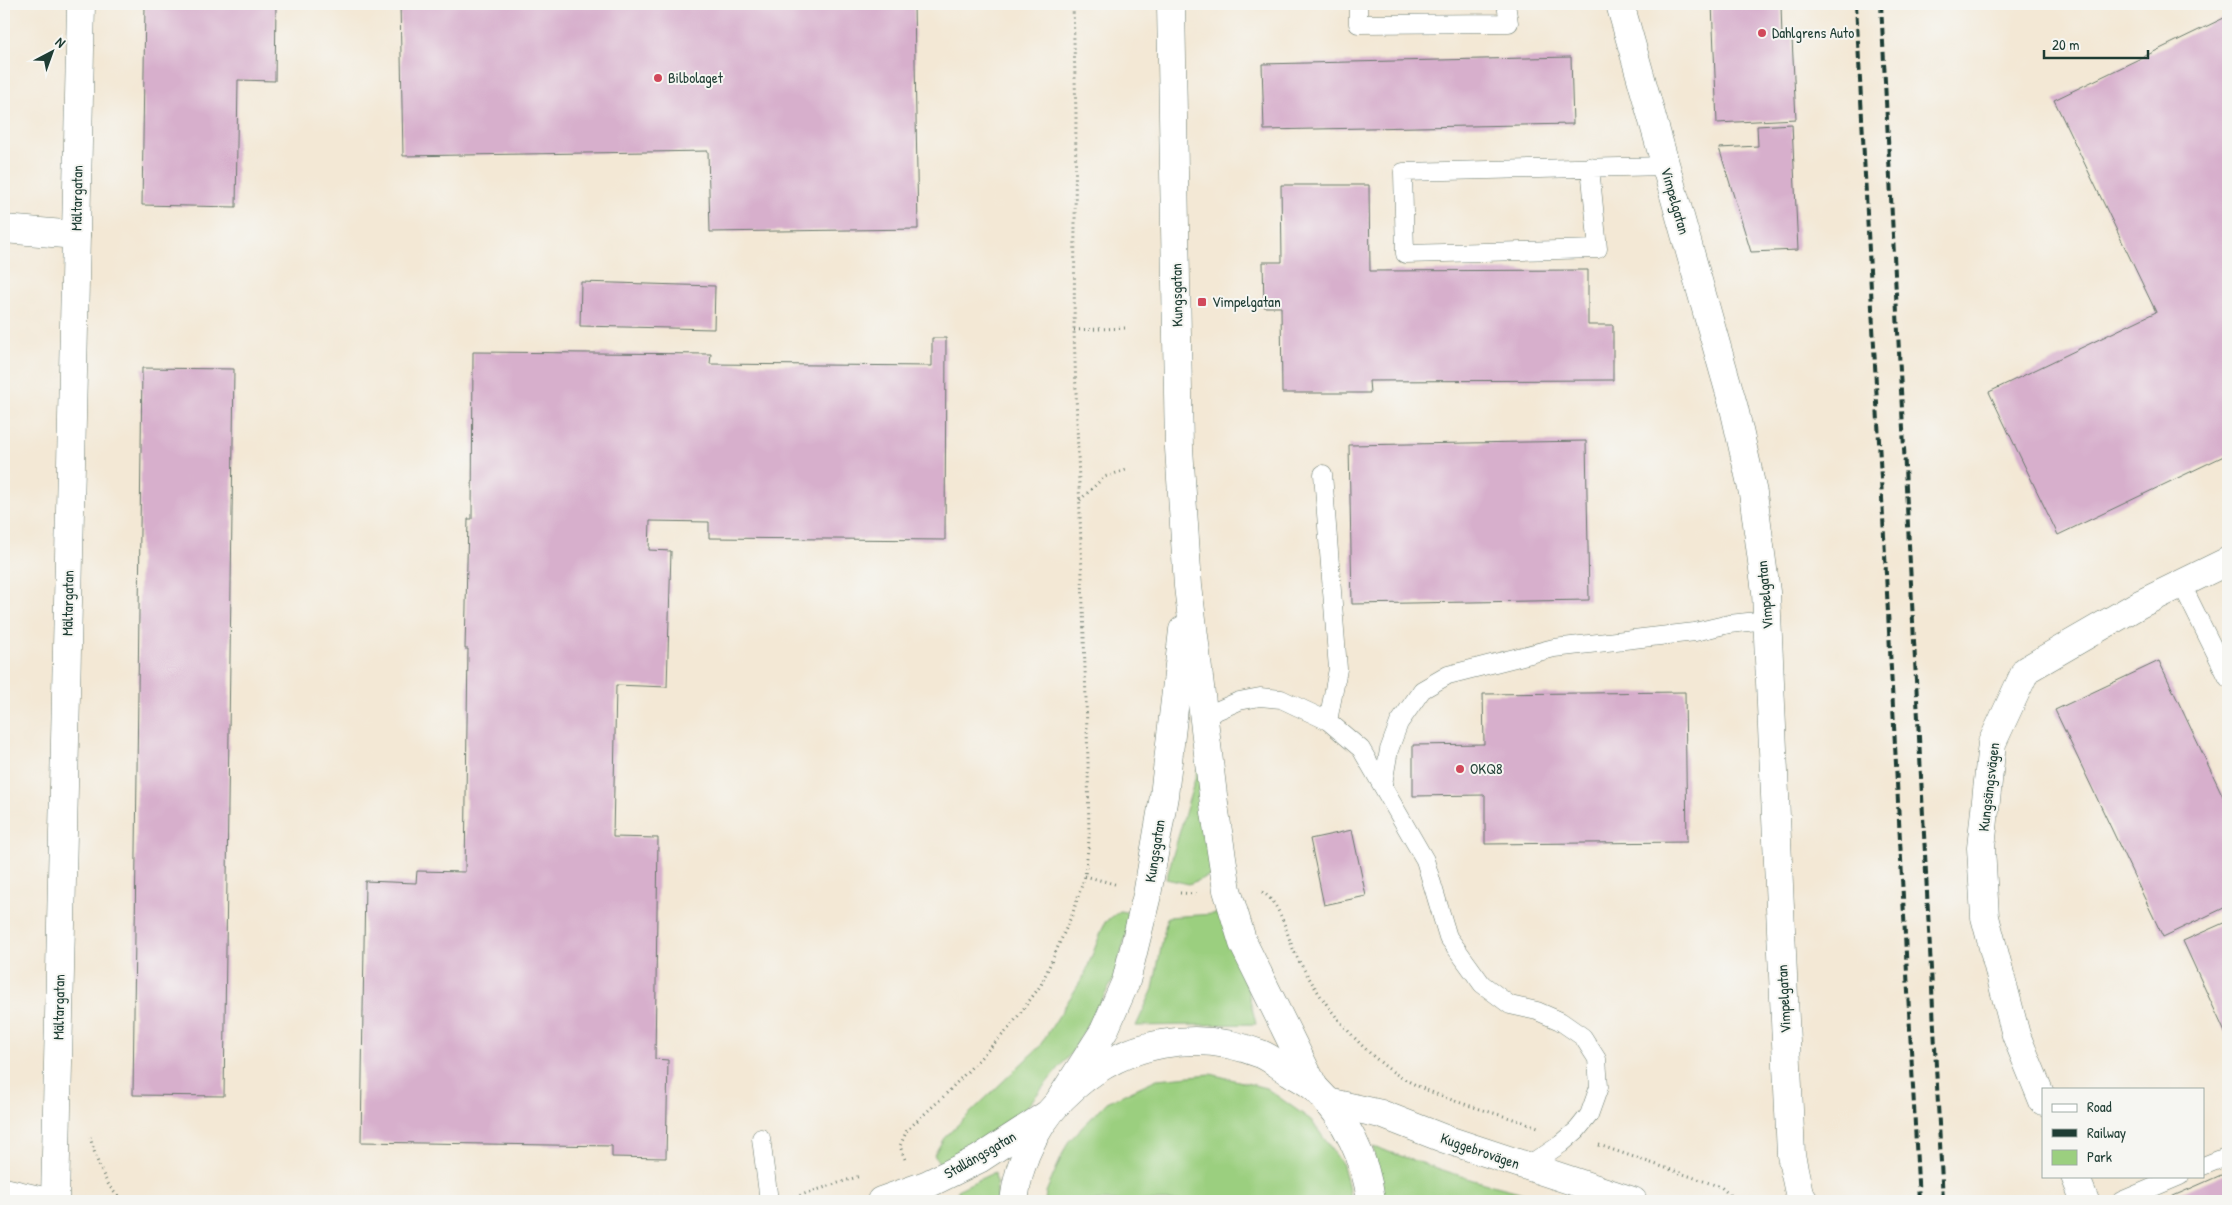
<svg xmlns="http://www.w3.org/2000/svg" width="2232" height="1205" font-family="'Patrick Hand',sans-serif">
  <rect width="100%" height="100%" fill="#f6f6f2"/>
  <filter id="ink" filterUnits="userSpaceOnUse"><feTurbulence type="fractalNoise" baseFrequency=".02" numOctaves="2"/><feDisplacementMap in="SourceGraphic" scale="10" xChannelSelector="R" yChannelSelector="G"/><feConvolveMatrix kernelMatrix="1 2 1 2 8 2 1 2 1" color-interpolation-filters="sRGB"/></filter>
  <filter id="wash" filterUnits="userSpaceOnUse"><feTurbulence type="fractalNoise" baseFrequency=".0096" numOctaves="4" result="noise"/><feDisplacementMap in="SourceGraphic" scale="20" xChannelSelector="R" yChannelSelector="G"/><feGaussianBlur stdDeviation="1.12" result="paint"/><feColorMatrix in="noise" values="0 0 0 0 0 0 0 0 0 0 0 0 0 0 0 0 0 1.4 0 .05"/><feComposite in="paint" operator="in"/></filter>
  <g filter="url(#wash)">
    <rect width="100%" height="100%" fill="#f3e8d5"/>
    <!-- green -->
    <g fill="#9bcf7f" stroke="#5d865a">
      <path d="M1201 758 1211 875 1189 884 1166 879Z"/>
      <path d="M1120 911 1132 913 1114 979 1072 1052 1025 1109 945 1172 934 1155 944 1138 1039 1047 1084 976 1105 922Z"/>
      <path d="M1229 913 1256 1024 1136 1026 1153 989 1167 917Z"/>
      <path d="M1211 1074 1266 1088 1311 1120 1343 1165 1352 1201H1045L1046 1192 1068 1142 1107 1102 1157 1079Z"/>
      <path d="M1374 1147 1473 1180 1554 1201H1376Z"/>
      <path d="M995 1172 998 1201H962L957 1190Z"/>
    </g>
    <g id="blocks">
      <!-- building -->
      <g fill="#d7afcc">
        <path d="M145 4H276L275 81 238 80 236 207 142 205Z"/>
        <path d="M400 4H914L918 229 710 232 708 151 403 156Z"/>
        <path d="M1712 4H1781L1782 39 1792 38 1796 119 1717 123Z"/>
        <path d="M2228 16V454L2058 535 1989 392 2156 312 2054 100Z"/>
        <path d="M1571 57 1573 124 1264 130 1262 64Z"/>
        <path d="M1792 124 1798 250 1751 252 1719 148 1758 146 1757 126Z"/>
        <path d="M1281 185H1369L1370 271 1588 270V325H1613V380L1369 381 1370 393H1282L1281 307H1264L1263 262H1282Z"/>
        <path d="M581 282 715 286 714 329 580 326Z"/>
        <path d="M932 338H946L945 540 709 538V522L650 521 649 550 671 551 667 687 616 685 613 837 658 838 655 1059 668 1060 666 1158 612 1157V1146L361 1142 365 881 416 883 417 871 465 872 468 649H465L468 519H472L473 352 711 354 710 364 932 366Z"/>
        <path d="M142 368 234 369 224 1096 133 1095Z"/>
        <path d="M1586 441 1589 600 1352 604 1349 445Z"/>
        <path d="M2159 661 2228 807V906L2163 937 2055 710Z"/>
        <path d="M1685 692 1687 842 1485 844V795L1413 796V745L1484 744 1483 694Z"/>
        <path d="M1352 830 1366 896 1324 905 1310 839Z"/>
        <path d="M2228 921V1039L2183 941Z"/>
        <path d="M2228 1172V1201H2173L2171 1197Z"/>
      </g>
    </g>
  </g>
  <g filter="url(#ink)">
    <use href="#blocks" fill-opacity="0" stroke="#69796c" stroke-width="1"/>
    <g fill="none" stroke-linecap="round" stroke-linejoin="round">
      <!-- lane casing -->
      <g stroke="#69796c" stroke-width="19">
        <g id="lane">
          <path d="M1358 4V24L1509 23 1506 4"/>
          <path d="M1590 167 1598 249 1405 254 1403 172 1666 166"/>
          <path d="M1323 474 1338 669 1328 721"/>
          <path d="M2182 585 2228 678"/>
          <path d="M1205 716 1239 701 1260 697 1281 699 1328 721 1361 749 1425 860 1448 937 1482 984 1510 1005 1537 1011 1560 1021 1583 1037 1597 1059 1599 1087 1589 1115 1577 1130 1561 1144 1527 1167"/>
          <path d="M1383 784 1389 750 1399 723 1422 690 1448 675 1554 648 1695 632 1729 624 1767 620"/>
          <path d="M761 1138 769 1201"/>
          <path d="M2203 1166 2228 1156"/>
          <path d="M2121 1201 2180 1176"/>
        </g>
      </g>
      <!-- street casing -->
      <g stroke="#69796c" stroke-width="29">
        <g id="street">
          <path d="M1620 4 1734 408 1753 493 1766 592 1791 1155 1799 1193 1804 1201"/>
          <path d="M4 229 76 235"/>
          <path d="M2043 1101 2016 1035 1985 917 1981 848 1992 743 2026 670 2140 604 2228 561"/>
          <path d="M2075 1176 2085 1201"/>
          <path d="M4 1192 43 1201"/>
          <path d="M55 1201 81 4"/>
          <path d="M881 1201 926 1185 979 1159 1048 1114"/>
        </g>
      </g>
      <!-- secondary casing -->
      <g stroke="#69796c" stroke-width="29">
        <g id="secondary">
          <path d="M1171 4 1179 448 1188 586 1215 812 1227 890 1243 943 1314 1087"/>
          <path d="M1061 1098 1104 1031 1126 981 1147 895 1164 796 1183 630"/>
          <path d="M1327 1102 1381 1114 1445 1139 1633 1201"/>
          <path d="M1014 1201C1019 1157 1040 1116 1074 1087 1125 1042 1196 1028 1261 1054 1271 1058 1280 1066 1290 1072 1298 1077 1308 1082 1315 1088 1346 1118 1366 1159 1371 1201"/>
        </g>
      </g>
      <!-- path -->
      <g stroke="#69796c" stroke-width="3" stroke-dasharray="1 4" stroke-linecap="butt">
        <path d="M1074 330 1126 328"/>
        <path d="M1080 500 1104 477 1129 469"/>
        <path d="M1085 876 1118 885"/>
        <path d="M1262 892C1281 903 1286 933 1294 951 1299 962 1305 971 1311 981 1330 1013 1367 1056 1399 1076 1441 1101 1492 1111 1538 1127"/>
        <path d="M1180 893 1196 894"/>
        <path d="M90 1137C95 1155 105 1190 123 1199 127 1200 131 1200 135 1201"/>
        <path d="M1599 1145 1721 1187 1736 1201"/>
        <path d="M905 1159 900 1146 907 1130 943 1097 1010 1027 1041 985 1072 915 1085 876 1089 840 1088 761 1074 330 1076 115 1073 4"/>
        <path d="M795 1197 860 1176"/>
      </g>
      <!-- lane -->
      <use href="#lane" stroke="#fff" stroke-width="18"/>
      <!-- street -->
      <use href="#street" stroke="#fff" stroke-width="28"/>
      <!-- secondary -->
      <use href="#secondary" stroke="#fff" stroke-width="28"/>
      <!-- rail -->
      <g stroke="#1f3d34" stroke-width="4" stroke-dasharray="8 4" stroke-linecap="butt">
        <path d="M1856 4 1919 1201"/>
        <path d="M1881 4 1943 1201"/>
      </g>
    </g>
  </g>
  <!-- markers -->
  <g fill="#d1495b" stroke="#f6f6f2" stroke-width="2">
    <circle cx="1762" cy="33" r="5"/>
    <circle cx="658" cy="78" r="5"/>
    <rect x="1197" y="297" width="10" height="10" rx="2.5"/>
    <circle cx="1460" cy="769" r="5"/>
  </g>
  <g text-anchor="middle" stroke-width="4" stroke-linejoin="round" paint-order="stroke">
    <!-- poi labels -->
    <g font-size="15" fill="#1f3d34" stroke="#f6f6f2" text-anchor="start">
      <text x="1772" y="38">Dahlgrens Auto</text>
      <text x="668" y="83">Bilbolaget</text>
      <text x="1212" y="307">Vimpelgatan</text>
      <text x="1470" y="774">OKQ8</text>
    </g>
    <!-- street labels -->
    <g font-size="15" fill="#1f3d34" stroke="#f6f6f2">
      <text transform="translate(77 198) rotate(-89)" y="5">Mältargatan</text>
      <text transform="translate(1675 201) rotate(74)" y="5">Vimpelgatan</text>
      <text transform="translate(1177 295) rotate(-91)" y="5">Kungsgatan</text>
      <text transform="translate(1765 595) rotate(-95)" y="5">Vimpelgatan</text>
      <text transform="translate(68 603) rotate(-89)" y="5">Mältargatan</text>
      <text transform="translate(1989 787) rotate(-83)" y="5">Kungsängsvägen</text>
      <text transform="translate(1155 851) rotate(-81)" y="5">Kungsgatan</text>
      <text transform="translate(1784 999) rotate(-93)" y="5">Vimpelgatan</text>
      <text transform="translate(59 1007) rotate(-89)" y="5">Mältargatan</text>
      <text transform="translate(1480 1151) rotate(19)" y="5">Kuggebrovägen</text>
      <text transform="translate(980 1155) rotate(-30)" y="5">Stallängsgatan</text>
    </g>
  </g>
  <!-- margin -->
  <rect width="2232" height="1205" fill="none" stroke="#f6f6f2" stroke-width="20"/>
  <!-- legend -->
  <rect x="2042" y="1088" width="162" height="90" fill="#f6f6f2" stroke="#a0aca6"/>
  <rect x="2052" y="1104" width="25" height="8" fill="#ffffff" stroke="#a0aca6"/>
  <text x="2087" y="1112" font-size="15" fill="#1f3d34">Road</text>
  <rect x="2052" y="1129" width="25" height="8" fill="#1f3d34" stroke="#a0aca6"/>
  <text x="2087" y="1138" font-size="15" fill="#1f3d34">Railway</text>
  <rect x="2052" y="1150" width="25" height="15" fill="#9bcf7f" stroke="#a0aca6"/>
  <text x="2087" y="1162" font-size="15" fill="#1f3d34">Park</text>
  <!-- north arrow -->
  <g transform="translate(52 52) rotate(41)" stroke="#f6f6f2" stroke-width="4" paint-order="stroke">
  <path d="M0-4L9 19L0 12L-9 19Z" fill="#1f3d34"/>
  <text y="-8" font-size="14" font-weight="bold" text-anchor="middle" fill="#1f3d34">N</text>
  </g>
  <!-- scale -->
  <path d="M2044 50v8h104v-8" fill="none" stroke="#1f3d34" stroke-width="2.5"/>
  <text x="2052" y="50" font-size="15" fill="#1f3d34" stroke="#f6f6f2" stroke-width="4" paint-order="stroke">20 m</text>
</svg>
